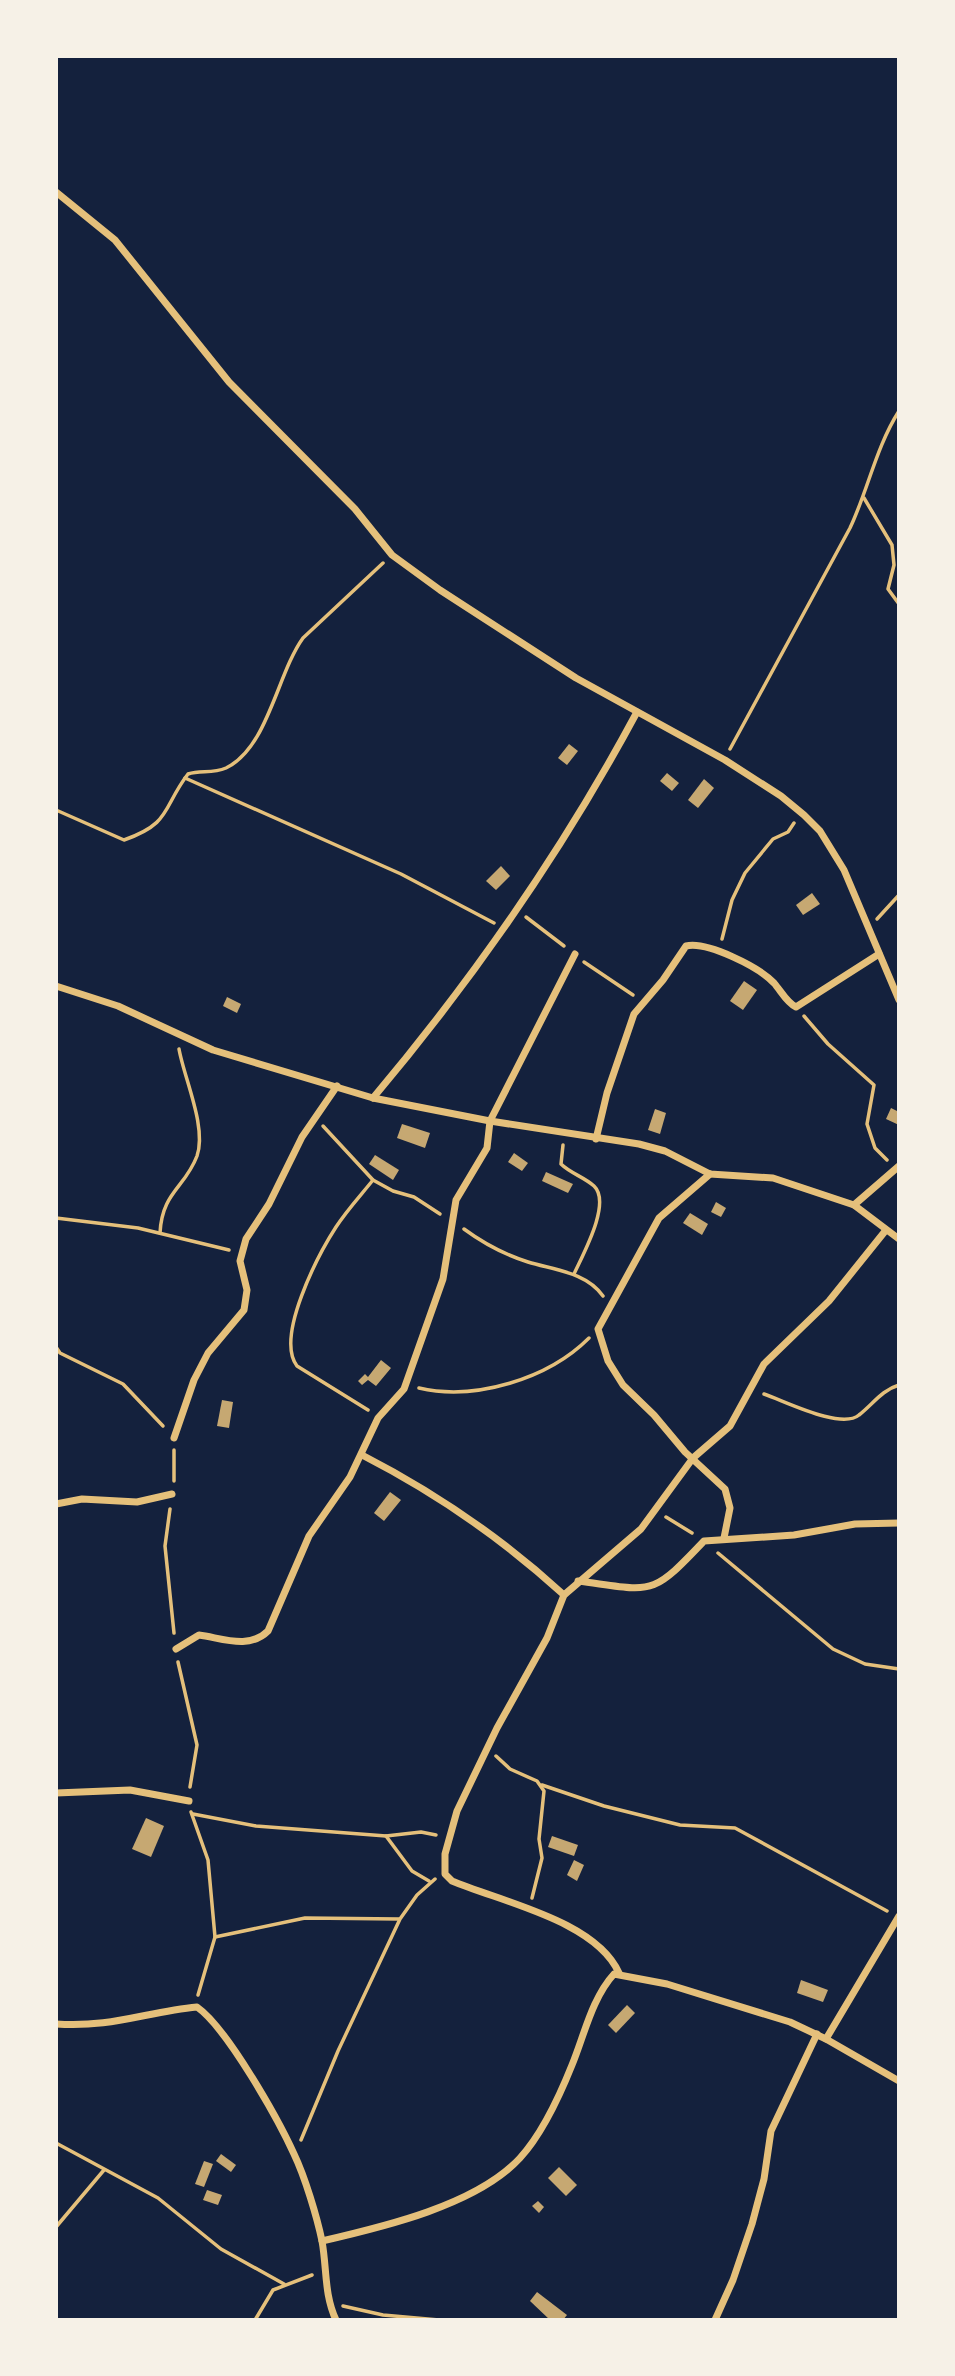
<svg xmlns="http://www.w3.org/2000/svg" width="955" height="2376" font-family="'Nunito Sans',sans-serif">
  <rect width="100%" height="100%" fill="#14213d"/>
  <!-- building -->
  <g fill="#c6a872">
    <path d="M569 744 578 751 567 765 558 758Z"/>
    <path d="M667 773 679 783 672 791 660 781Z"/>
    <path d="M704 779 714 788 698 808 688 800Z"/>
    <path d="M501 866 510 876 496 890 486 881Z"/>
    <path d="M812 893 820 904 803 915 796 905Z"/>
    <path d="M744 981 757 990 743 1010 730 1001Z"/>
    <path d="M227 997 241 1004 237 1013 223 1006Z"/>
    <path d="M891 1108 899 1112V1125L886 1119Z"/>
    <path d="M655 1109 666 1113 660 1134 648 1130Z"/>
    <path d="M402 1124 430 1133 425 1148 397 1138Z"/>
    <path d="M514 1153 528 1163 522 1171 508 1162Z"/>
    <path d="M375 1155 399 1170 393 1180 369 1164Z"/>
    <path d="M546 1172 573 1184 568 1193 542 1181Z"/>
    <path d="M716 1202 726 1208 721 1217 711 1212Z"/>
    <path d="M690 1213 708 1224 702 1235 683 1223Z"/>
    <path d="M381 1360 391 1368 376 1386 368 1380 362 1385 358 1381 365 1374 368 1377Z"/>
    <path d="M222 1400 233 1402 229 1428 217 1426Z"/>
    <path d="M390 1492 401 1500 384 1521 374 1513Z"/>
    <path d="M146 1818 164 1826 151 1857 132 1849Z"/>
    <path d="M552 1836 578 1845 574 1856 548 1847Z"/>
    <path d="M574 1860 584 1865 577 1881 567 1875Z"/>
    <path d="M801 1980 828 1990 823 2002 797 1993Z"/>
    <path d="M627 2005 635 2013 616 2033 608 2025Z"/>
    <path d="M221 2154 236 2165 231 2172 216 2161Z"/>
    <path d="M204 2161 213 2164 204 2187 195 2184Z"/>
    <path d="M559 2167 577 2185 566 2196 548 2178Z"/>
    <path d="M207 2190 222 2195 218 2205 203 2200Z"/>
    <path d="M538 2201 544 2207 539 2213 532 2206Z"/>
    <path d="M537 2292 567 2315 563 2320H550L530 2301Z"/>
  </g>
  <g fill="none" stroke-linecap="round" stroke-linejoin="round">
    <!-- path -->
    <g stroke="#e5c07b" stroke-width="3.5">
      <path d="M864 498 892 545 894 565 888 589 899 604"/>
      <path d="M730 749 850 528C868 490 876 447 899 411"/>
      <path d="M185 778 401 874 494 923"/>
      <path d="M56 810 124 840C172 823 162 808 188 774 201 770 212 774 226 768 268 748 277 674 303 638L383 563"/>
      <path d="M526 917 564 946"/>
      <path d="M877 919 899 895"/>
      <path d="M722 939 732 900 745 873 773 839 788 832 794 823"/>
      <path d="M584 962 633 995"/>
      <path d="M804 1016 828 1044 874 1085 867 1124 875 1148 887 1160"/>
      <path d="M323 1126 373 1180 393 1191 414 1197 440 1214"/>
      <path d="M563 1145 561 1164C570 1173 584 1177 594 1186 612 1203 582 1256 574 1274"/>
      <path d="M56 1218 138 1228 229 1250"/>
      <path d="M464 1229C483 1243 506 1255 528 1262 554 1270 586 1272 603 1296"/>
      <path d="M160 1233C162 1192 185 1188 197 1156 207 1127 184 1078 179 1049"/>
      <path d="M56 1347 60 1353 123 1384 163 1426"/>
      <path d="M419 1388C475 1401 548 1379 589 1338"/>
      <path d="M764 1394C785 1401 841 1430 859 1415 873 1404 882 1390 899 1385"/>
      <path d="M368 1410 297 1366C275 1337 318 1255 336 1227 347 1210 361 1195 373 1180"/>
      <path d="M174 1481V1450"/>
      <path d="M170 1509 165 1546 174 1633"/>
      <path d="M666 1517 692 1533"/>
      <path d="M718 1553 833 1649 865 1664 899 1669"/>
      <path d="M178 1662 197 1745 190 1787"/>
      <path d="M496 1756 510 1769 537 1781 544 1791 539 1839 542 1858 532 1898"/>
      <path d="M542 1785 604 1806 680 1825 735 1828 887 1911"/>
      <path d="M191 1812 208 1860 215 1937 198 1995"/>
      <path d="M193 1814 256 1826 386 1836 412 1871 429 1881"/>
      <path d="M386 1836 421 1832 436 1835"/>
      <path d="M215 1937 305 1918 399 1919"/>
      <path d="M301 2140 338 2051 400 1919 417 1895 435 1879"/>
      <path d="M56 2143 158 2198 221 2249 284 2284"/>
      <path d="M56 2227 104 2170"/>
      <path d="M343 2306 383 2315 439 2320"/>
      <path d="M255 2320 273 2290 312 2275"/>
    </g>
    <!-- minor -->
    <g stroke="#e5c07b" stroke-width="7">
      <path d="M56 192 115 240 229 382 355 509 392 555 440 590 576 678 725 760 781 796 804 815 820 831 844 870 899 1000"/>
      <path d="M56 986 118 1006 213 1050 373 1098 490 1121 639 1144 665 1151 710 1174 773 1178 854 1205 899 1239"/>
      <path d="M373 1098C474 978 563 850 637 712"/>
      <path d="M596 1139 607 1093 634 1014 663 980 686 946C707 941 759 967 774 983 781 991 787 1003 796 1007L879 954"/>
      <path d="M710 1174 659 1218 598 1329 608 1361 623 1385 654 1415 685 1452 725 1489 730 1508 724 1538"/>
      <path d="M854 1205 899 1166"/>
      <path d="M174 1438 194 1380 208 1353 244 1310 247 1290 240 1261 246 1239 269 1204 302 1137 337 1086"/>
      <path d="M362 1455C436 1493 503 1539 564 1595"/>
      <path d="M56 1504 82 1499 137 1502 172 1494"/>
      <path d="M578 1581C654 1591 650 1598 704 1541L794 1535 855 1524 899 1523"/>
      <path d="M176 1649 199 1635C222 1638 249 1650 268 1631L309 1536 350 1477 378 1418 404 1389 443 1279 456 1200 487 1148 490 1121 575 954"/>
      <path d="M56 1793 130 1790 189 1801"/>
      <path d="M619 1973C596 1921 502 1902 452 1881L445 1874V1854L457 1811 497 1728 547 1638 564 1595 641 1529 693 1458 730 1426 764 1364 829 1301 886 1230"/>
      <path d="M56 2024C111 2028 146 2012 197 2007 227 2028 278 2119 294 2154 305 2177 317 2217 322 2241 327 2269 324 2294 336 2320"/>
      <path d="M826 2039 899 1916"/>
      <path d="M322 2241C383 2227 477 2205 520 2158 542 2134 560 2095 572 2065 584 2036 592 1998 614 1974L667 1984 790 2022 826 2039 899 2081"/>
      <path d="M715 2320 733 2280 752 2224 764 2179 771 2131 817 2034"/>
    </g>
  </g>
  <!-- border -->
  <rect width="955" height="2376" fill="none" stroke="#f6f1e7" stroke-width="116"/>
</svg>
